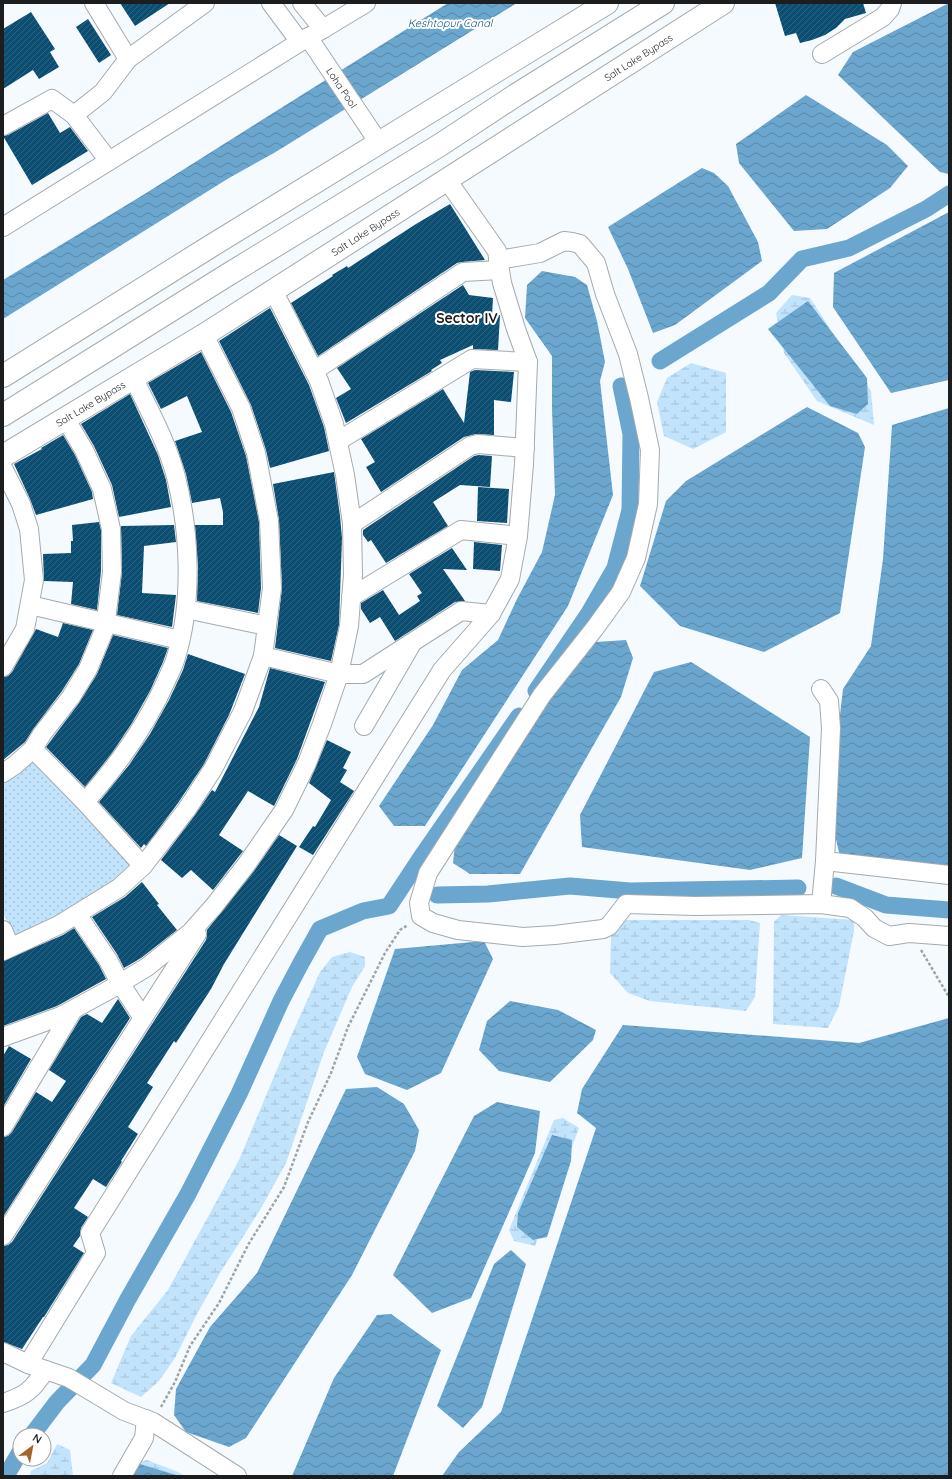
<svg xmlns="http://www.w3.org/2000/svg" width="952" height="1479" font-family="Quicksand,sans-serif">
  <defs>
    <pattern id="wetland-marsh" width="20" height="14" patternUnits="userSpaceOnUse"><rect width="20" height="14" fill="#c1e3fc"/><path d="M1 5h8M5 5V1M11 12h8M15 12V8" fill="none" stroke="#a5c2d8"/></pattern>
    <pattern id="park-dots" width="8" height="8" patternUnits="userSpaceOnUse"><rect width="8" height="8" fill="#c1e3fc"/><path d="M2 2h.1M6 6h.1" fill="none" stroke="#a5c2d8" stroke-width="1.8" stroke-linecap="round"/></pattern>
    <pattern id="water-waves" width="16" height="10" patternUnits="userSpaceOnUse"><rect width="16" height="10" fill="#6aa6ce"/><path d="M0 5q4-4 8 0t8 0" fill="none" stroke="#5687a7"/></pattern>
    <pattern id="building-hatch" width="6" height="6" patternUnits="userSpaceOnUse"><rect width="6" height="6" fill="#0b4e72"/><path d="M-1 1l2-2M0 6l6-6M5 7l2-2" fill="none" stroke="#2e6481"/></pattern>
  </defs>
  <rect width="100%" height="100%" fill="#f4fafe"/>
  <!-- wetland -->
  <g fill="url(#wetland-marsh)">
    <path d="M792 295 810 298 871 391 874 425 817 401 784 353 776 313Z"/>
    <path d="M691 363 726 373V432L693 449 664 436 657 402 667 378Z"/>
    <path d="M781 915 854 920V931L839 1006 828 1028 773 1024 774 922Z"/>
    <path d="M626 920H749L760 923 755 997 746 1011 650 1001 628 993 610 973 611 936Z"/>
    <path d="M350 952 365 957V966L352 987 324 1052 286 1163 260 1210 220 1273 197 1314 175 1358 159 1381 141 1397 111 1383 131 1336 168 1290 239 1160 291 1036 320 972 332 957Z"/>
    <path d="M563 1118 579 1128 535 1246 514 1241 509 1230 554 1120Z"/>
    <path d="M57 1444 70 1450 73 1476H30L31 1471 47 1463Z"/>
    <path d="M147 1460 178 1472 184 1476H129L137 1463Z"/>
  </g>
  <!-- park -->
  <path fill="url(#park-dots)" d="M33 756 135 865 113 882 70 912 15 940 3 912V779Z"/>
  <!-- water -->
  <g fill="url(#water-waves)">
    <path d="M448 3H517L274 153 229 178 3 319V280L143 195Z"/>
    <path d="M949 3V174L940 172 838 75 853 52Z"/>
    <path d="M806 95 887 145 908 166 890 188 827 229 794 231 739 163 736 144Z"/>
    <path d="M702 168 714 173 728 186 758 242 762 261 675 325 653 333 628 269 608 227Z"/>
    <path d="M949 212V380L891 393 833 307 834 273Z"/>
    <path d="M542 271 575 277 587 285 597 321 605 362 600 381 613 495 568 606 425 826H394L379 806 433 725 462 670 498 640 517 599 542 552 555 495 552 409V356L525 318 527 285Z"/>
    <path d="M808 301 867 378 868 404 857 414 830 406 768 329Z"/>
    <path d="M807 407 858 433 865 447 840 613 764 652 680 626 640 586 666 501 686 481Z"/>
    <path d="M949 408V875L841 861 829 809 843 689 871 646 883 559 892 425Z"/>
    <path d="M626 640 633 658 621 697 520 874H470L453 863 455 844 574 664 596 642Z"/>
    <path d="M691 662 810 737 802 858 750 870 582 847 580 815 654 672Z"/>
    <path d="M484 941 493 959 441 1073 407 1090 365 1074 357 1057 395 949Z"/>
    <path d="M510 1001 558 1010 596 1030 593 1040 550 1082 499 1071 479 1050 487 1021Z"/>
    <path d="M949 1018V1476H442L459 1452 501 1412 596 1128 577 1113 582 1089 623 1025 859 1043Z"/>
    <path d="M377 1087 404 1104 419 1130 415 1151 352 1275 246 1438 229 1447 186 1432 174 1415 176 1389 210 1327 257 1273 346 1089Z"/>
    <path d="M497 1102 540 1111 535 1153 471 1298 432 1313 393 1275 474 1116Z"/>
    <path d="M552 1135 572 1140 571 1161 547 1237 533 1240 517 1227 518 1213Z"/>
    <path d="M511 1250 526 1264 482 1407 463 1428 437 1406 494 1264Z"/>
    <path d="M391 1314 441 1350 393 1476H292L334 1378 377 1315Z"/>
    <path d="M140 1464 176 1475 177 1476H132Z"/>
  </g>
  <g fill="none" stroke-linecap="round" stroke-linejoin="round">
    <!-- canal -->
    <g stroke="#6aa6ce" stroke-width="17">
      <path d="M660 361 769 293 802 259 849 248 926 209 949 194"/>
      <path d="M536 691 589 613 615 568 630 510 631 434 621 386"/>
      <path d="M836 886 886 905 949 910"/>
      <path d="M437 895 488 894 570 886 630 891 798 888"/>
      <path d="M32 1435 57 1402 93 1365 128 1299 188 1194 239 1094 281 1001 301 963 320 929 363 911 389 906 424 853 519 716"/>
      <path d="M6 1476 20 1452"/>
    </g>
  </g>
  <!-- building -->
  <g fill="url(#building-hatch)">
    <path d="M120 3H170L135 26Z"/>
    <path d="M775 3H863L866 13 845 19 836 28 825 35 812 40 800 43 796 33 785 36Z"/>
    <path d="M31 12 55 49 50 52 59 67 39 79 33 70 3 89V29Z"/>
    <path d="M88 19 111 55 99 63 76 27Z"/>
    <path d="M48 113 60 133 70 127 88 151 32 185 3 136 8 135Z"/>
    <path d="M450 204 485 260 462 262 457 263 318 356 291 303 333 276 332 275 347 266 348 268 416 224Z"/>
    <path d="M463 285 469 295 493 298 492 315H500L498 350 473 349V345L440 360 442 363 431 370 432 371 346 423 336 398 351 389 337 368Z"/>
    <path d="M270 308 309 385 324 427 329 451 270 468 266 450 251 405 219 341Z"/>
    <path d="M201 352 231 412 246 456 259 522 261 588 258 613 197 601 198 567 195 525H223V512L220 498 192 503 186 474 175 441 202 432 187 396 161 409 148 383Z"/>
    <path d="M475 370 514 372 511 402 494 400V435L476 434 464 437 381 492 366 467 375 462 361 439 443 389 464 423 470 372Z"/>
    <path d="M130 394 158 455 166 480 171 507 119 517 112 485 94 446 81 424Z"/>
    <path d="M63 435 75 455 92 492 93 499 36 515 30 499 14 464 42 449 41 448Z"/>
    <path d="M479 455 492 456 490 487 460 485 433 502 448 526 386 563 371 540 368 542 363 535V530L474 456Z"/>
    <path d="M334 472 340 516 342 538 339 625 331 661 275 648 282 588 279 520 273 484Z"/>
    <path d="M478 487 509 489 507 523 477 521Z"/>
    <path d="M99 522 101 530V571L97 610 71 604 73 582 44 581 43 554 71 553V541H73L72 525Z"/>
    <path d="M174 525 176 542 144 546 142 593 176 595 172 627 117 615 122 572 121 526Z"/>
    <path d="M474 542 502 545 500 571 473 569Z"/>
    <path d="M452 548 467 570 443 569 465 601 455 602 395 641 380 617 370 623 361 609V603L383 590 399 615 420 601 417 596 422 593 409 574Z"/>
    <path d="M63 623 93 630 79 664 62 691 34 728 25 742 3 760V677L8 676 12 672 36 629 58 637Z"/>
    <path d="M113 635 168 648 163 662 150 691 132 723 112 753 85 787 46 747 79 703 97 674Z"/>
    <path d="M188 654 245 674 229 715 204 764 178 803 146 846 144 844 141 848 99 802 129 765 150 734 169 700 183 670Z"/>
    <path d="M270 668 325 682 297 759 274 806 248 791 219 835 243 851 213 890 191 870 182 878 161 860 195 815 212 790 215 792 259 707Z"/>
    <path d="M327 740 351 752 343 768 347 770 340 782 354 791 313 855 299 847 313 826 315 827 331 800 309 783Z"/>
    <path d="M279 835 297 846 224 964 211 989 176 1043 174 1041 147 1083 153 1087 128 1127 138 1134 121 1161 122 1162 106 1187 93 1179 74 1208 88 1217 81 1228 80 1236 73 1246 84 1253 44 1317H43L22 1349 3 1342V1246L8 1245 12 1242 206 940 207 935V930L254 871Z"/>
    <path d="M142 882 159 904 157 905 177 930 141 958 124 968 117 954 92 917 125 897Z"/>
    <path d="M74 928 99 965 106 979 57 1006 3 1026V961L63 935Z"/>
    <path d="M118 999 130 1018 3 1217V1137L8 1136 12 1132 36 1092 52 1102 66 1081 49 1070 81 1017 87 1014 102 1023Z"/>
    <path d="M9 1046 31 1059 3 1107V1056Z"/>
  </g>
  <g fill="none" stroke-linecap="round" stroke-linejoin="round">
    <!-- minor casing -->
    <g stroke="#a4aaae" stroke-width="20">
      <g id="minor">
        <path d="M271 3 300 42"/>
        <path d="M302 3 323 29"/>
        <path id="s1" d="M308 37 379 143"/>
        <path d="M822 54 883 17 890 9 892 3"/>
        <path d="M128 59 205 3"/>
        <path d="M74 115 103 92 128 59 94 3"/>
        <path d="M3 126 52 99 74 115 109 161"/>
        <path d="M3 227 300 42 323 29 366 3"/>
        <path d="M498 260 540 253 564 241 572 242 580 244 596 263 605 294 628 354 639 398 650 450 648 504 636 558 621 592 595 628 542 695 428 873 419 903 421 916 433 923 458 930 523 937 555 935 603 929 609 926 626 904 695 906 821 904 850 908 865 918 874 928 889 936 909 933 949 936"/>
        <path d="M314 371 463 272 500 270"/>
        <path d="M338 441 472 359 528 362"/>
        <path d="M3 468 21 504 29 529 34 580 25 629 3 667"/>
        <path d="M352 524 470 446 478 444 525 448"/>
        <path d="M351 597 461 530 518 536"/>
        <path d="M30 605 180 640"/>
        <path d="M186 609 267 626"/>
        <path d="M263 656 339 674H363L461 611 491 614"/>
        <path d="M821 689 829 701 831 728 825 861 821 904"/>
        <path d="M364 726 411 645"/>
        <path d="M33 749 85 802 143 866"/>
        <path d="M3 773 15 765 33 749 42 734 71 697 88 669 105 628 112 572 111 529 102 489 84 450 65 418"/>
        <path d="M85 802C118 765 147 725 167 679 170 672 174 665 176 657 193 602 190 532 176 477 167 442 149 410 133 377"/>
        <path d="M825 861 949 875"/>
        <path d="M77 914 108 960 120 983 143 1018"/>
        <path d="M3 930 10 947"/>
        <path d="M3 951 59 925 119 888 143 866 187 809 213 769 243 711 263 656 272 588 269 521 256 453 241 408 204 335"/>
        <path d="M3 1037 61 1016 109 990 147 967 191 932 214 906 246 865 284 810 307 763 322 724 339 674 349 626 353 575 352 524 345 475 334 424 319 381 273 290"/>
        <path d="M3 1127 73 1010"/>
        <path d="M3 1236 197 934"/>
        <path d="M3 1352 28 1364 69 1378 124 1411 153 1422 237 1476"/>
        <path d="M28 1364 96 1253 90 1233 442 670 491 614 510 579 518 536 524 464 528 362 516 329 502 283 497 251 447 180"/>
        <path d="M3 1403C25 1396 33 1390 45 1370"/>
        <path d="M122 1476 144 1438 146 1419"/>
      </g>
    </g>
    <!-- major casing -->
    <g stroke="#a4aaae" stroke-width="24">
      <g id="major">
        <path d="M3 376 211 246 607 3"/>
        <path d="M3 415 229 274 440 145 516 95 663 3"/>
        <path id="s2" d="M3 456 204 335 723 3"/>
      </g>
    </g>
    <!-- path -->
    <g stroke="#9fa4a7" stroke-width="2.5" stroke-dasharray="3 2" stroke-linecap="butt">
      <path d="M921 950 949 997"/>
      <path d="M161 1407 175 1382 190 1346 219 1303 248 1245 284 1187 308 1122 331 1073 348 1027 385 953 400 930 408 925"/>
    </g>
    <!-- minor -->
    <use href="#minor" stroke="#fff" stroke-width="18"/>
    <!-- major -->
    <use href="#major" stroke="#fff" stroke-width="22"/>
  </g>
  <g text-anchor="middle" stroke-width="4" stroke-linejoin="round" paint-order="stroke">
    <!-- street labels -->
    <g font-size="10" fill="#1b1d1f" stroke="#fff">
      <text dy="4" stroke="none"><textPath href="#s2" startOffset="750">Salt Lake Bypass</textPath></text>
      <text dy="4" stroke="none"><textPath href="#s1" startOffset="61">Loha Pool</textPath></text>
      <text dy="4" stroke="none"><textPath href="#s2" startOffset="426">Salt Lake Bypass</textPath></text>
      <text dy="4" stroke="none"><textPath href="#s2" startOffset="102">Salt Lake Bypass</textPath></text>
    </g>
    <!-- water labels -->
    <g font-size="11" font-style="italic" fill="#145b83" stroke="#fff">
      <text x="450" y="27">Keshtopur Canal</text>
    </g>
    <!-- district labels -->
    <g font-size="14" font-weight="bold" fill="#1b1d1f" stroke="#fff">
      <text x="467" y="323">Sector IV</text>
    </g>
  </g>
  <!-- border -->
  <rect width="952" height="1479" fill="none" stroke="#1b1d1f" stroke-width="8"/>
  <!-- north arrow -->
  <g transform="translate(32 1447) rotate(32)"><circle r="19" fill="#ffffff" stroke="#a4a5a5"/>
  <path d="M0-3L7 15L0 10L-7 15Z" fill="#a4652c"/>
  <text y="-6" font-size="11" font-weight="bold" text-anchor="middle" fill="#1b1d1f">N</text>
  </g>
</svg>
